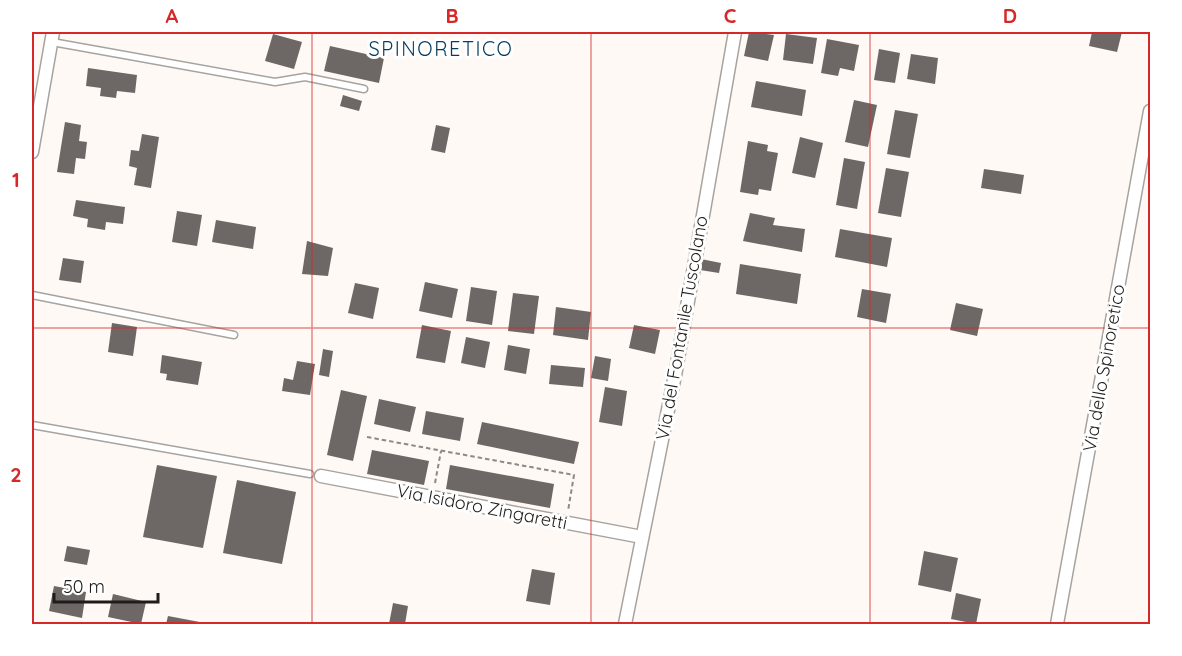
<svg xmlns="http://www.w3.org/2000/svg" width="1182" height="656" font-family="Quicksand,sans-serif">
  <rect width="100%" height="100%" fill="#fef9f5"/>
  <!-- building -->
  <g fill="#6d6866">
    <path d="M749 32 774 35 768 61 744 56Z"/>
    <path d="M1092 32H1122L1117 52 1089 46Z"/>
    <path d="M273 34 302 42 294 69 265 61Z"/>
    <path d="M786 34 817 38 813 64 783 60Z"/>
    <path d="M827 39 859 45 854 71 840 68 838 76 821 73Z"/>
    <path d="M330 46 384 58 379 83 324 71Z"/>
    <path d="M879 49 900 53 895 83 874 80Z"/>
    <path d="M911 54 938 58 935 84 907 79Z"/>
    <path d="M88 68 137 75 135 93 117 91 116 98 100 96 101 88 86 86Z"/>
    <path d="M756 81 806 90 802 116 751 107Z"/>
    <path d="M343 95 362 101 359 111 340 106Z"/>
    <path d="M854 100 877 105 868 147 845 142Z"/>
    <path d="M895 110 918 114 910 158 887 154Z"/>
    <path d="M65 122 81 125 79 141 87 142 85 159 76 158 74 174 57 172Z"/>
    <path d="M436 125 450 128 445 153 431 150Z"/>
    <path d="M142 134 159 137 151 188 134 185 137 168 129 166 131 150 139 151Z"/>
    <path d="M800 137 823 143 815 178 792 173Z"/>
    <path d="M748 141 768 145 767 151 778 153 771 191 759 189 758 195 740 192Z"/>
    <path d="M844 158 865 162 857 209 836 205Z"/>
    <path d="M886 168 909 172 901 217 878 213Z"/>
    <path d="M984 169 1024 175 1021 194 981 188Z"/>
    <path d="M76 200 125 207 123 224 106 222 105 230 87 227 88 219 73 216Z"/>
    <path d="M177 211 202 215 197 246 172 242Z"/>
    <path d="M750 213 775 218 773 225 805 229 802 252 743 241Z"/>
    <path d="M216 220 256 227 253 249 212 242Z"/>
    <path d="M840 229 892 238 887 267 835 257Z"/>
    <path d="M307 241 333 248 328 276 302 274Z"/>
    <path d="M63 258 84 261 81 283 59 280Z"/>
    <path d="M701 259 721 263 719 273 700 270Z"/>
    <path d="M740 264 801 274 797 304 736 294Z"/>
    <path d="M425 282 458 289 452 318 419 311Z"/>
    <path d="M355 283 379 288 373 319 348 313Z"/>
    <path d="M471 287 497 291 492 325 466 321Z"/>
    <path d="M862 289 891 294 886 323 857 317Z"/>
    <path d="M513 293 539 296 534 334 508 331Z"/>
    <path d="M956 303 983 309 977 336 950 330Z"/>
    <path d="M556 307 591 312 588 340 553 335Z"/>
    <path d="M112 323 137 327 133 356 108 352Z"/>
    <path d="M422 325 451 331 445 363 416 358Z"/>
    <path d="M634 325 660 330 655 354 629 348Z"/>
    <path d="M466 337 490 342 485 368 461 363Z"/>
    <path d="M508 345 530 349 526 374 504 370Z"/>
    <path d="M323 349 333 351 329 377 319 375Z"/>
    <path d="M162 355 202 362 198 385 166 380 167 374 160 373Z"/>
    <path d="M595 356 611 359 608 381 591 378Z"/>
    <path d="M297 361 315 364 310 395 282 391 284 378 293 380Z"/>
    <path d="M551 365 585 368 583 387 549 384Z"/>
    <path d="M605 387 627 391 622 426 599 422Z"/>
    <path d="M341 390 367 396 353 461 327 455Z"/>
    <path d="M379 399 416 407 410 432 374 424Z"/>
    <path d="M426 411 464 418 460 441 422 434Z"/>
    <path d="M482 422 579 442 574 464 477 444Z"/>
    <path d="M372 450 429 461 424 485 367 474Z"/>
    <path d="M157 465 217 476 203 548 143 537Z"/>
    <path d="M450 465 554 484 550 508 446 489Z"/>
    <path d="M237 480 296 492 282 564 223 553Z"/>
    <path d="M67 546 90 550 87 565 64 561Z"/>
    <path d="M924 551 958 558 951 592 918 585Z"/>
    <path d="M532 569 555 573 550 605 526 601Z"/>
    <path d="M54 586 86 592 82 618 49 611Z"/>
    <path d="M956 593 981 599 976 624 951 619Z"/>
    <path d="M113 594 146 602 141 624 108 617Z"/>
    <path d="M393 603 408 606 405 624H389Z"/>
    <path d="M168 616 205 623V624H166Z"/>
  </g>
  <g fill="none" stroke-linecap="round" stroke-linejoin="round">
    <!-- lane casing -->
    <g stroke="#a7a39f" stroke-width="9">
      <g id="lane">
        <path d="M52 42 275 82 305 77 364 89"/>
        <path d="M32 295 234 335"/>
        <path d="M32 425 310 474"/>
      </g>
    </g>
    <!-- street casing -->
    <g stroke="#a7a39f" stroke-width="15">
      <g id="street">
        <path d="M32 152 53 32"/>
        <path d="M321 476 642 537"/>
        <path d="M625 624 676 370 735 32"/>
        <path d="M1057 624 1150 111"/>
      </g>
    </g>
    <!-- path -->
    <g stroke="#8c8986" stroke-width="2" stroke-dasharray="4.5 3" stroke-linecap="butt">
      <path d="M367 437 574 475 568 511"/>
      <path d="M435 483 441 451"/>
    </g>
    <!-- lane -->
    <use href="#lane" stroke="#fff" stroke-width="6"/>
    <!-- street -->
    <use href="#street" stroke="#fff" stroke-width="12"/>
  </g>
  <!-- grid -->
  <path fill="none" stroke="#d62828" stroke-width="1.5" stroke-opacity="0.55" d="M312 32V624M591 32V624M870 32V624M32 328H1150"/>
  <g text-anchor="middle" stroke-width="6" stroke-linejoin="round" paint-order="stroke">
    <!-- street labels -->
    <g font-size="18" fill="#1e1d1b" stroke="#fff">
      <text transform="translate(682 328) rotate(-80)" y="6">Via del Fontanile Tuscolano</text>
      <text transform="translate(1104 368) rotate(-80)" y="6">Via dello Spinoretico</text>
      <text transform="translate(482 507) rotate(11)" y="6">Via Isidoro Zingaretti</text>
    </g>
    <!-- neighbourhood labels -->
    <g font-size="20" letter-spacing="1.5" fill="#083b5e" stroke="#fff">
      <text x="441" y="56">SPINORETICO</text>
    </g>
  </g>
  <!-- border -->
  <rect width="1182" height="656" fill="none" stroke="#ffffff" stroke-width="66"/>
  <!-- scale -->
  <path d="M54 593v9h104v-9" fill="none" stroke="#1e1d1b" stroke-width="3"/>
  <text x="63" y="593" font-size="18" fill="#1e1d1b" stroke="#ffffff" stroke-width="4.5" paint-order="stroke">50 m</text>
  <rect x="33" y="33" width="1116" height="590" fill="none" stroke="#d62828" stroke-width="2"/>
  <g font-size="20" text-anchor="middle" font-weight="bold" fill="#d62828">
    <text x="172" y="23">A</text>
    <text x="452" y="23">B</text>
    <text x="730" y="23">C</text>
    <text x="1010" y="23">D</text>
    <text x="16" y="187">1</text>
    <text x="16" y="482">2</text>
  </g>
</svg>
